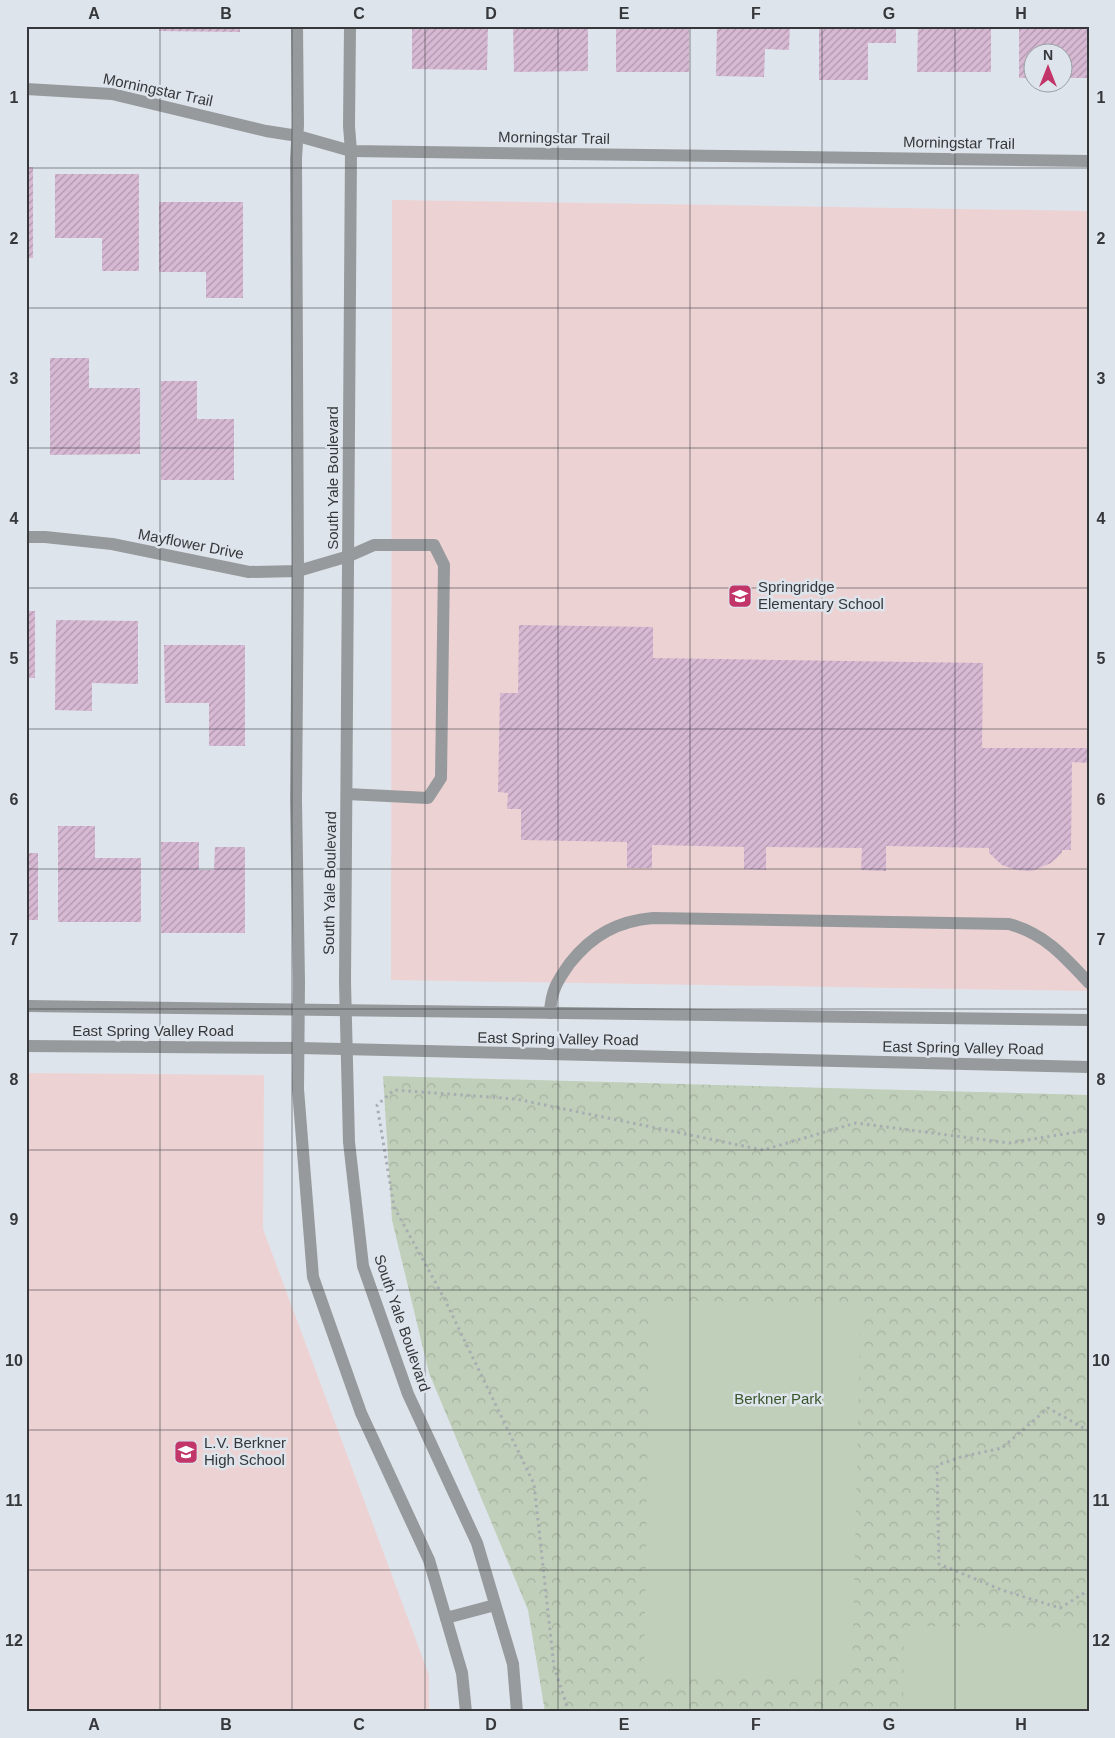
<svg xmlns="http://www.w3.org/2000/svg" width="1115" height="1738" font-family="Helvetica,sans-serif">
  <defs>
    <pattern id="forest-crowns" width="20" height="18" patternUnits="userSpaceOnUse" patternTransform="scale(1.25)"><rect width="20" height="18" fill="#c0cfb9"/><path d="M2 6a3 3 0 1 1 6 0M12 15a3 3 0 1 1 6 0" fill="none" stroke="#a6b2a0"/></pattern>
    <pattern id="building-hatch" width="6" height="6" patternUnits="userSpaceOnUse" patternTransform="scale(1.25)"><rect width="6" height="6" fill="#d7b9d4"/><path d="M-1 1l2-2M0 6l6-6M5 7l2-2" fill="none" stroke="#af97ad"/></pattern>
  </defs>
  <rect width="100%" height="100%" fill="#dee4eb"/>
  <!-- education -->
  <g fill="#edd2d3">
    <path d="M392 200 1089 211V991L391 980Z"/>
    <path d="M26 1073 264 1075 263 1229 429 1675V1712H26Z"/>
  </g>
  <!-- forest -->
  <path fill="url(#forest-crowns)" d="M383 1076 1089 1095V1712H545L528 1610 429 1373 392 1220Z"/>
  <!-- pitch -->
  <g fill="#c0cfb9">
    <path d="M650 1301 861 1303 852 1677 644 1674Z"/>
    <path d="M904 1626 1089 1628V1712H903Z"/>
  </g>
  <!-- building -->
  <g fill="url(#building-hatch)">
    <path d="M159 26H240V32L159 31Z"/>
    <path d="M412 26H488L487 70 412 69Z"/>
    <path d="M513 26H588V71L514 72Z"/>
    <rect x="616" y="26" width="73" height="46"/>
    <path d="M717 26H790L789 50 765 49 764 77 716 76Z"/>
    <path d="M819 26H896V43H868V80H819Z"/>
    <path d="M918 26H991V72H917Z"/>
    <path d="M1019 26H1089V78H1062V52H1032V78H1019Z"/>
    <rect x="26" y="167" width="7" height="91"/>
    <path d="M55 174H139V271H102V238H55Z"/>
    <path d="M159 202H243V298H206V272H159Z"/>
    <path d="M50 358H89V388H140V454L50 455Z"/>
    <path d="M161 381H197V419H234V480H161Z"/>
    <rect x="26" y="611" width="9" height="67"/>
    <path d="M56 620 138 621V684L92 683V711L55 710Z"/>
    <path d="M519 625 653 627V658L983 663 982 748H1088V763L1072 762 1071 850H1062V853L1051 863 1032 871 1016 870 1002 865 989 853V848L886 846V871L861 870 862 848 766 847V870L744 869V847L652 845V868H627V842L521 840V809H507L508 793 498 792 500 693H518Z"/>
    <path d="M164 645H245V746H209V703H165Z"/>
    <path d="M58 826H95V858H141V922H58Z"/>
    <path d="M161 842H199V870H214L215 847H245V933H161Z"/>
    <rect x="26" y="853" width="12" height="67"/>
  </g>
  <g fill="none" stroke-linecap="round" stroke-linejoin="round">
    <!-- path -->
    <g stroke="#a8adb2" stroke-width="3" stroke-dasharray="2.5 4" stroke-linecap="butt">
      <path d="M1089 1431 1048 1408 1002 1448 961 1457 937 1465 939 1564 1002 1590 1060 1608 1089 1590"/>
      <path d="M569 1712 554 1667 534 1484 445 1300 394 1207 377 1105 394 1090 516 1099 763 1150 856 1123 1009 1143 1089 1130"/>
    </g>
    <!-- minor -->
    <g stroke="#969a9c" stroke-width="12">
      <path d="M297 26 298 125 296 159 298 571 296 801 299 982 298 1089 313 1277 361 1413 429 1560 462 1673 466 1712"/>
      <path d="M350 26 349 126 351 151 345 982 349 1142 363 1266 408 1394 477 1543 513 1664 517 1712"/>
      <path d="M26 89 112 94 266 131 298 136 351 151 1089 161"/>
      <path d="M26 537H45L112 544 249 572 298 571 349 556 374 545H434L444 565 441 778 428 798 347 794"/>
      <path d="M26 1006 1089 1020"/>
      <path d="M550 1013C551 991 557 981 570 963 592 935 618 921 653 918L1009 924C1045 934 1064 956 1089 983"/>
      <path d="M26 1046 300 1048 1089 1067"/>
      <path d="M446 1618 495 1605"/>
    </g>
  </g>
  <!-- grid -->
  <path fill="none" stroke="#35373a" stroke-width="1" stroke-opacity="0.55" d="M160 26V1712M292 26V1712M425 26V1712M558 26V1712M690 26V1712M822 26V1712M955 26V1712M26 168H1089M26 308H1089M26 448H1089M26 588H1089M26 729H1089M26 869H1089M26 1009H1089M26 1150H1089M26 1290H1089M26 1430H1089M26 1570H1089"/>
  <!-- icons -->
  <defs>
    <g id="school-square" transform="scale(1.25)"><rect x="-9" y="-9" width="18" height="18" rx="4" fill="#c13568" stroke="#dee4eb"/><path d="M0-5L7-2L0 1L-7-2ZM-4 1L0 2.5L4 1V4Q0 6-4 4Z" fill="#fff"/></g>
  </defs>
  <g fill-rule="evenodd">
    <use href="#school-square" x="740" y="596"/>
    <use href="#school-square" x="186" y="1452"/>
  </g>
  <g text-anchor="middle" stroke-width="5" stroke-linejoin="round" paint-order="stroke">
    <!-- street labels -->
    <g font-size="15" fill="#35373a" stroke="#dee4eb">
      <text transform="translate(158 90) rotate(12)" y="5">Morningstar Trail</text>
      <text transform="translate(554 138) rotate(1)" y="5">Morningstar Trail</text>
      <text transform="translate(959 143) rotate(1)" y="5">Morningstar Trail</text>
      <text transform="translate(333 478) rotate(-90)" y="5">South Yale Boulevard</text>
      <text transform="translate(191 544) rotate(11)" y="5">Mayflower Drive</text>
      <text transform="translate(330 883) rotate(-89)" y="5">South Yale Boulevard</text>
      <text x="153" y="1036">East Spring Valley Road</text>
      <text transform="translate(558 1039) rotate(1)" y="5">East Spring Valley Road</text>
      <text transform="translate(963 1048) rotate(1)" y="5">East Spring Valley Road</text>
      <text transform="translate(402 1323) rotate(71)" y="5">South Yale Boulevard</text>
    </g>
    <!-- poi labels -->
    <g font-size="15" fill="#35373a" stroke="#dee4eb" text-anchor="start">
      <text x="758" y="592">Springridge<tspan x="758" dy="17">Elementary School</tspan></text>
      <text x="204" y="1448">L.V. Berkner<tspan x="204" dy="17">High School</tspan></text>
    </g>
    <!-- park labels -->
    <g font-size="15" fill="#395629" stroke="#dee4eb">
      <text x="778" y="1404">Berkner Park</text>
    </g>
  </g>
  <!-- border -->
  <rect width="1115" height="1738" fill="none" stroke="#dee4eb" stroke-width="55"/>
  <!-- north arrow -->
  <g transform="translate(1048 68)"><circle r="24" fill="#dee4eb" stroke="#9a9fa4"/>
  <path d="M0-4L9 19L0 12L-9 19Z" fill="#c13568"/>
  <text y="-8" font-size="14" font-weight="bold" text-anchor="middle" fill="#35373a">N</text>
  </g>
  <rect x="28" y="28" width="1060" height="1682" fill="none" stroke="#35373a" stroke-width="2"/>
  <g font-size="16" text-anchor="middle" font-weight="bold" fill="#35373a">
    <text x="94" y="19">A</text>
    <text x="226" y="19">B</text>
    <text x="359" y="19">C</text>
    <text x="491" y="19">D</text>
    <text x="624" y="19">E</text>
    <text x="756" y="19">F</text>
    <text x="889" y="19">G</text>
    <text x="1021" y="19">H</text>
    <text x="14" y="103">1</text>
    <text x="1101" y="103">1</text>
    <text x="14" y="244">2</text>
    <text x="1101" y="244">2</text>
    <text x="14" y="384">3</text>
    <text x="1101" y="384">3</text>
    <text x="14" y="524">4</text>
    <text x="1101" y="524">4</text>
    <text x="14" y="664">5</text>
    <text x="1101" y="664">5</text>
    <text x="14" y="805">6</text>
    <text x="1101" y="805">6</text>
    <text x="14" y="945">7</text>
    <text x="1101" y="945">7</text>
    <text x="14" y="1085">8</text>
    <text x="1101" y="1085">8</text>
    <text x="14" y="1225">9</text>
    <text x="1101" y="1225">9</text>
    <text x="14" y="1366">10</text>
    <text x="1101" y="1366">10</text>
    <text x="14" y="1506">11</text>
    <text x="1101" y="1506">11</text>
    <text x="14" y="1646">12</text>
    <text x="1101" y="1646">12</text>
    <text x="94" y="1730">A</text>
    <text x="226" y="1730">B</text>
    <text x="359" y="1730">C</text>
    <text x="491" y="1730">D</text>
    <text x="624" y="1730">E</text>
    <text x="756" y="1730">F</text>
    <text x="889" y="1730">G</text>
    <text x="1021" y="1730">H</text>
  </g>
</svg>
